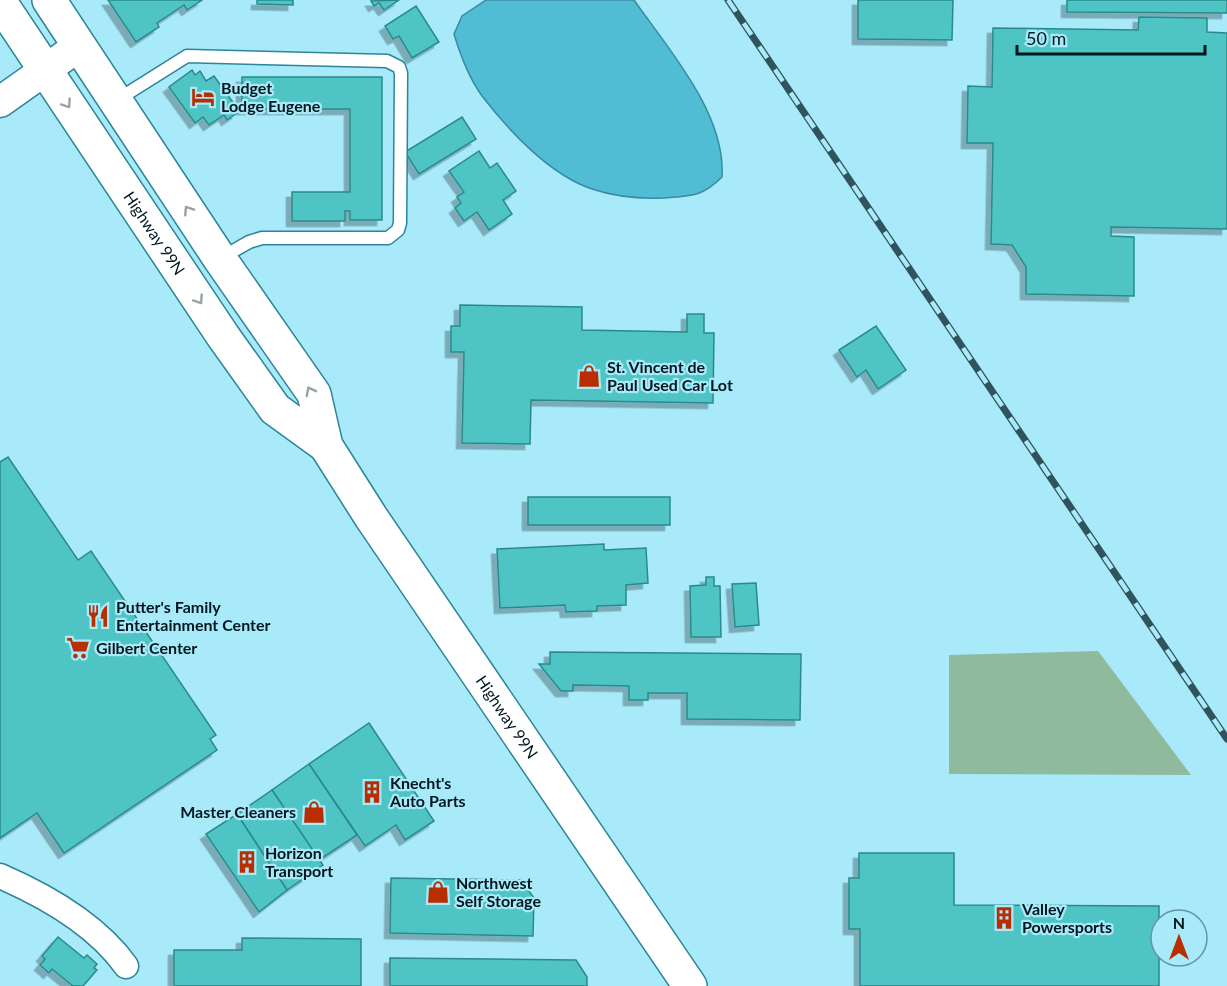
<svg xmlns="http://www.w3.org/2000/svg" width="1227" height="986" font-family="Lato,sans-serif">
  <defs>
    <filter id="shadow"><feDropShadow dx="-5.5" dy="5.5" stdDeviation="0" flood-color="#0004"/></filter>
  </defs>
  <rect width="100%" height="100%" fill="#a8e9fa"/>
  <!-- green -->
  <path fill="#8fba9d" d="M1098 651 1191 775 949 774V655Z"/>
  <!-- water -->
  <path fill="#50bdd5" stroke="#388b9e" stroke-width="1.5" d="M486 0H634C669 50 726 114 722 177 702 197 691 196 664 198 640 199 616 197 592 189 550 175 509 131 482 96 469 78 460 54 454 34L462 16Z"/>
  <!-- building -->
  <g fill="#4fc4c4" stroke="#2a8a8b" stroke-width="1.5" filter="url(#shadow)">
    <path d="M108 0H202L187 10 184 5 157 23 159 27 136 42Z"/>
    <path d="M257 0H293V5L257 4Z"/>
    <path d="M399 0 384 10 379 3 374 6 371 1Z"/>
    <path d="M858 0H953L952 40 858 39Z"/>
    <path d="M1067 0H1227V13L1067 12Z"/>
    <path d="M416 6 439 42 412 58 399 36 393 39 385 26Z"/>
    <path d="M1139 17 1207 18V32L1227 33V229L1111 227V236L1134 237V296L1026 294V267L1012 245 991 244 993 143H967L968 86 992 87 993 28 1138 30Z"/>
    <path d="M192 70 195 75 200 71 206 81 214 76 237 108 235 109 237 113 227 120 224 115 209 125 203 117 195 123 169 87Z"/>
    <path d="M242 77H382V220H350V211H345V221H292V192H350V109H242Z"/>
    <path d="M462 117 476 139 419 174 405 152Z"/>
    <path d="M479 151 490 168 497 163 516 191 503 200 512 214 489 230 477 212 464 221 455 208 461 203 457 197 464 192 449 171Z"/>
    <path d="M460 305 582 307V330L687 332V314H704V333H714L713 403 531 400 530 444 462 443 464 352H451V326H460Z"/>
    <path d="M876 326 906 370 878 389 866 370 857 377 839 350Z"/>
    <path d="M8 457 78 560 91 551 216 735 210 739 217 750 64 853 37 813 0 838V462Z"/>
    <rect x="528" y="497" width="142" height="28"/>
    <path d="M604 544V550L646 548 648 583 626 585V605L597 606V611L566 612 565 605 500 608 497 549Z"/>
    <path d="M706 577H714V586H720L721 637H691L690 586 706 585Z"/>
    <path d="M756 583 759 625 735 627 732 584Z"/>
    <path d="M550 652 801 654 800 720 687 719V693H648V700H629V686L573 685V691H561L539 664H550Z"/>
    <path d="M369 723 434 821 405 840 396 825 365 846 309 764Z"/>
    <path d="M309 764 357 835 319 860 272 790Z"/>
    <path d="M272 790 323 865 287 890 237 814Z"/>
    <path d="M237 814 287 890 259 912 206 834Z"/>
    <path d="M859 853H954V905L1159 906V986H860V929H849V878H859Z"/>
    <path d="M391 878 521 880 534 898 533 936 390 933Z"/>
    <path d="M58 937 84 958 87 955 97 964 94 968 97 970 83 986H73L52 969 49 973 40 965 45 959 42 956Z"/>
    <path d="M242 938 361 939V986H174V950H242Z"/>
    <path d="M390 958 576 960 587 977V986H390Z"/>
  </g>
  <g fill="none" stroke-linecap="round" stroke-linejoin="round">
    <!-- service casing -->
    <g stroke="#2c8598" stroke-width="15">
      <path id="service" d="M117 100 187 56 387 61 399 67 401 73 400 223 398 230 388 238H262L249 242 221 258"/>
    </g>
    <!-- minor casing -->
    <g stroke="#2c8598" stroke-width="27">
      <path id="minor" d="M0 876C46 896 96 924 126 966"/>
    </g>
    <!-- tertiary casing -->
    <g stroke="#2c8598" stroke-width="33">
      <path id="tertiary" d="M0 102 79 46"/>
    </g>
    <!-- primary casing -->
    <g stroke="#2c8598" stroke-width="36">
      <g id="primary">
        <path id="s1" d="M49 0 220 259 314 394 326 446 371 517 690 986"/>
        <path id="s2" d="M0 2 223 336 275 409 326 446"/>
      </g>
    </g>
    <!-- service -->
    <use href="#service" stroke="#fff" stroke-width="12"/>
    <!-- minor -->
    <use href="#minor" stroke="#fff" stroke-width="24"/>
    <!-- tertiary -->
    <use href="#tertiary" stroke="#fff" stroke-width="30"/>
    <!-- primary -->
    <use href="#primary" stroke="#fff" stroke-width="33"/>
    <!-- rail casing -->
    <g stroke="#30535c" stroke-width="7">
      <path id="rail" d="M728 0 1227 739"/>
    </g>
    <!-- rail -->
    <use href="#rail" stroke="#a8e9fa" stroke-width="4.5" stroke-dasharray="14" stroke-linecap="butt"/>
  </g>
  <!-- one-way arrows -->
  <defs><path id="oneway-chevron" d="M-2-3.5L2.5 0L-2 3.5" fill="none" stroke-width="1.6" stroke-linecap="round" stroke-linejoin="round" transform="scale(1.5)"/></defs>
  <g stroke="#99a2a5">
    <use href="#oneway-chevron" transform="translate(67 104) rotate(56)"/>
    <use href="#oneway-chevron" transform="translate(188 210) rotate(-123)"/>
    <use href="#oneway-chevron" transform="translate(199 300) rotate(56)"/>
    <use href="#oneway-chevron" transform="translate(310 391) rotate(-118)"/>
  </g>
  <!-- icons -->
  <defs>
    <g id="hotel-bare" transform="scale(1.8)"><path d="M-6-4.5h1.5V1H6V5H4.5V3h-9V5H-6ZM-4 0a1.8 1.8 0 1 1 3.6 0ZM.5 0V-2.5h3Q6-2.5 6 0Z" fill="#b82e00" stroke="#a8e9fa" stroke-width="2.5" paint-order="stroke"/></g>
    <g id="shop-bare" transform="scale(1.8)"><path d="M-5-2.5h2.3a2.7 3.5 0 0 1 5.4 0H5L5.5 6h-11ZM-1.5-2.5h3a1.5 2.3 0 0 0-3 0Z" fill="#b82e00" stroke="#a8e9fa" stroke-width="2.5" paint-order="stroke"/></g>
    <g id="restaurant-bare" transform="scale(1.8)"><path d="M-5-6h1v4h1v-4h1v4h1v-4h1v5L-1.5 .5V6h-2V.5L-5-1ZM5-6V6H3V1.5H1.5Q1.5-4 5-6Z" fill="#b82e00" stroke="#a8e9fa" stroke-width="2.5" paint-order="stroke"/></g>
    <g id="supermarket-bare" transform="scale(1.8)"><path d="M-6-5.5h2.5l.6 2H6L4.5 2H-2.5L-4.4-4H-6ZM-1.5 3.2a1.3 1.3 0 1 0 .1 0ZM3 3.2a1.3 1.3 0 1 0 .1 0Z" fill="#b82e00" stroke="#a8e9fa" stroke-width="2.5" paint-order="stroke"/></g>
    <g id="building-bare" transform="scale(1.8)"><path d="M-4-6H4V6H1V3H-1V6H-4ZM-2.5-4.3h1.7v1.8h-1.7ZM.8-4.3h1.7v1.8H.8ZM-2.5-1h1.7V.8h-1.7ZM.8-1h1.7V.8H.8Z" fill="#b82e00" stroke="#a8e9fa" stroke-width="2.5" paint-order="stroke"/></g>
  </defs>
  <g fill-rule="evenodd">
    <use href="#hotel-bare" x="203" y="97"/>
    <use href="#shop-bare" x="589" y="376"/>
    <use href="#restaurant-bare" x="98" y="616"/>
    <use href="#supermarket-bare" x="78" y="648"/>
    <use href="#building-bare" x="372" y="792"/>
    <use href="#shop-bare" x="314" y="812"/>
    <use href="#building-bare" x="247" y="862"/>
    <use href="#shop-bare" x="438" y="892"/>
    <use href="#building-bare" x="1004" y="918"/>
  </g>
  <g text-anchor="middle" stroke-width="4.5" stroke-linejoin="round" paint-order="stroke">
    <!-- poi labels -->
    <g font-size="16" font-weight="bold" fill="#00171d" stroke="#a8e9fa" text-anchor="start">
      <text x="221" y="94">Budget<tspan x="221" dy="18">Lodge Eugene</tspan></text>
      <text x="607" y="373">St. Vincent de<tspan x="607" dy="18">Paul Used Car Lot</tspan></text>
      <text x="116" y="613">Putter's Family<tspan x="116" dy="18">Entertainment Center</tspan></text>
      <text x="96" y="654">Gilbert Center</text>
      <text x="390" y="789">Knecht's<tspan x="390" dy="18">Auto Parts</tspan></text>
      <text x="296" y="818" text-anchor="end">Master Cleaners</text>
      <text x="265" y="859">Horizon<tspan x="265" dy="18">Transport</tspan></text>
      <text x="456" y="889">Northwest<tspan x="456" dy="18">Self Storage</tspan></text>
      <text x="1022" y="915">Valley<tspan x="1022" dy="18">Powersports</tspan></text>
    </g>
    <!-- street labels -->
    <g font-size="16" fill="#00171d" stroke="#a8e9fa">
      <text dy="6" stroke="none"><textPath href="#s2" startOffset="278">Highway 99N</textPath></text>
      <text dy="6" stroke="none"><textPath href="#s1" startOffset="854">Highway 99N</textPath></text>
    </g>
  </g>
  <!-- north arrow -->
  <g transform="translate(1179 938)"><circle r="28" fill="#a8e9fa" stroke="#6595a2" stroke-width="1.5"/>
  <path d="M0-4.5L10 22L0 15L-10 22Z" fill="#b82e00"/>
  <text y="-9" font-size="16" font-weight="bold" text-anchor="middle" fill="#00171d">N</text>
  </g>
  <!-- scale -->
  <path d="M1017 45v9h188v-9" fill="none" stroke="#00171d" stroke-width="3"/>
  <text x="1026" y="45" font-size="18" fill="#00171d" stroke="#a8e9fa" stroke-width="4.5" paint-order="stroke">50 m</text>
</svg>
